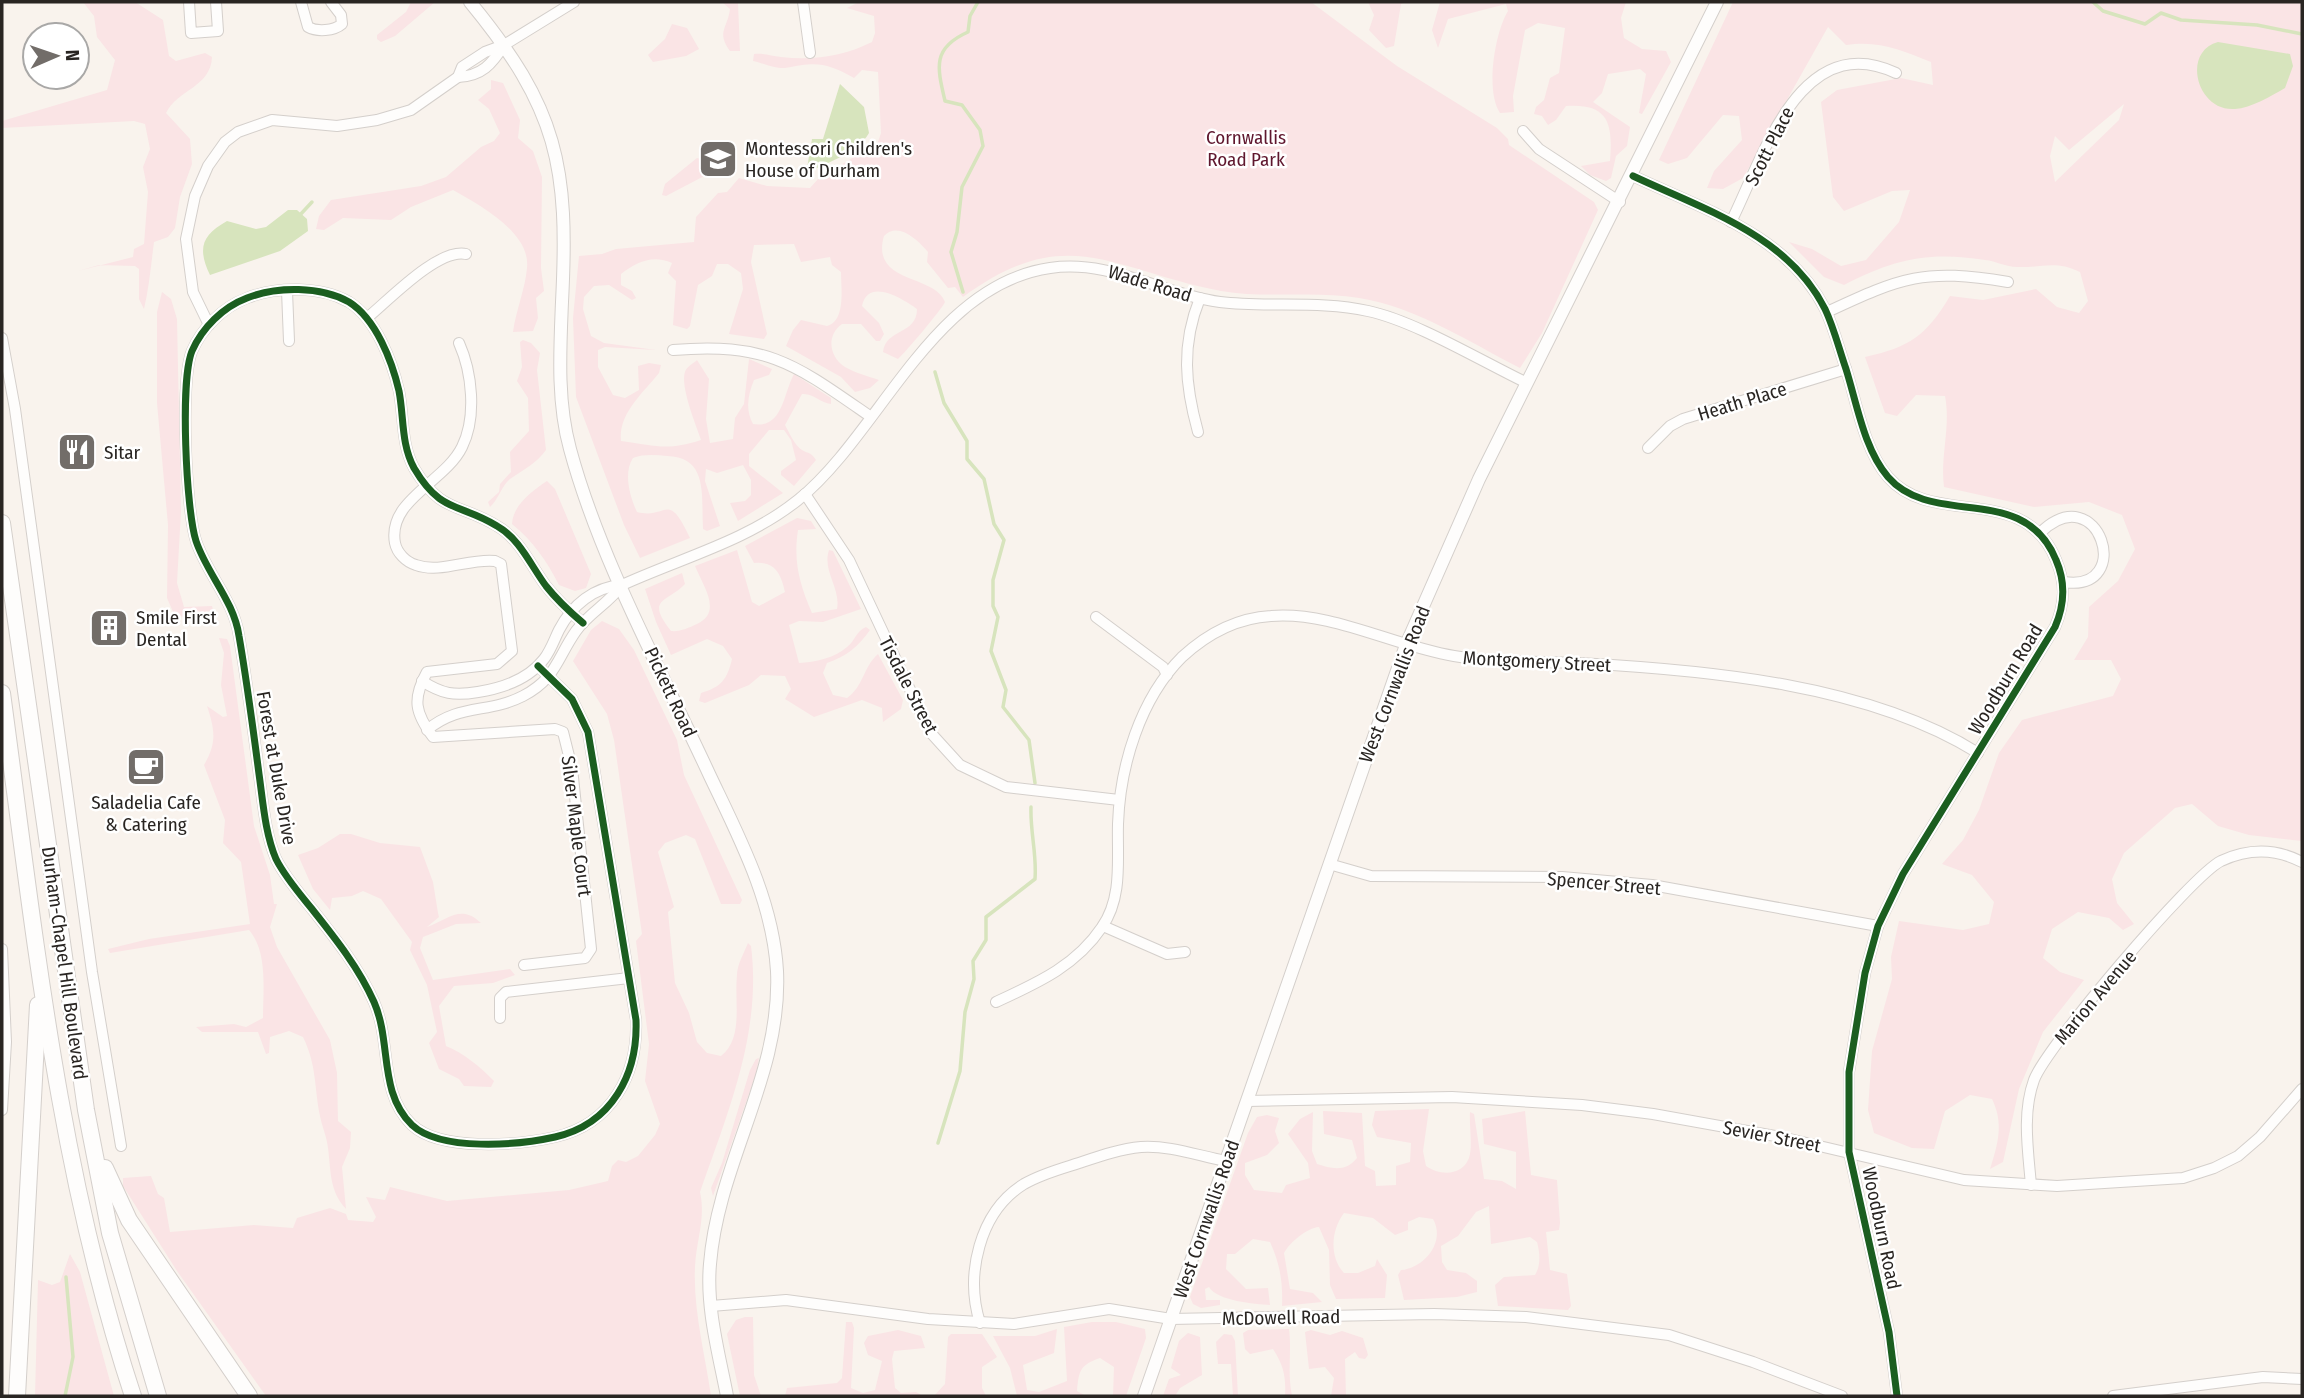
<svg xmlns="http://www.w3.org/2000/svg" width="2304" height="1398" font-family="'Fira Sans Condensed',sans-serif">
  <rect width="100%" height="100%" fill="#f9f3ed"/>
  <!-- green -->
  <g fill="#fae4e5" fill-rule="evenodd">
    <path d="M83 2H135L163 20 169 56 176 61 205 53 212 57C211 87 177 90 166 113L190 139 192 164 180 197 175 228 168 237 154 242C151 265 149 288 144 309L139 299V269L135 266 99 265 78 271 133 257 134 249 144 244 148 192 143 167 150 149 145 124 134 121 2 128V121L107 90 115 60 97 37 94 16Z"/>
    <path d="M411 2H435L395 36 381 42 377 39V35L406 12Z"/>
    <path d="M722 2 738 3 740 51H730C716 32 728 27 730 9Z"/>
    <path d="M859 2H1311L1397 66 1497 128 1508 139 1509 145 1594 202 1598 210 1542 333 1520 368C1469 342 1416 307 1359 298 1314 290 1266 299 1221 291 1113 271 1068 220 963 297L955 287 948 288 927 262 928 252C918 240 898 221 884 236 870 284 935 274 945 302 943 308 904 354 898 359L883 352C886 328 917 335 917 309 903 299 868 277 862 306L879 323 884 334 880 341H876L861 324H842C826 335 829 357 845 367 855 373 868 376 879 380L870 388 855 392 841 377 786 346 793 330 801 320 827 326C846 321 841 288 841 272L832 265 830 257 801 262 794 244 754 245 751 262 767 334 764 339 729 334 743 289 741 273 728 264H717L712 276 698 285 690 326 687 329 673 325 676 281 668 273 672 263C653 254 636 262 621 274V285L632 291 636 298 632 300 609 285 594 286 584 297 583 309 591 336 604 343 656 350 605 347 598 350V367L613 395 625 398 639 390 638 366 649 363 661 365 659 373C643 393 618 414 621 441 657 446 667 451 701 440 696 425 680 387 685 372 686 367 694 363 697 360L709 379 706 419 710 443 733 439 735 418 744 404 749 359 772 369 769 375 754 380C748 395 745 409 753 424 783 429 783 394 794 374L831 398V404C820 403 814 393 802 394L785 425C789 432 795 446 802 450 809 454 811 452 816 460L794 486 781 475V471L796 460 791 440 784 430H769L749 454V466L783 493 738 521 730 503 745 501 751 495V480L743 465 717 473 706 469 705 481 720 526 707 531 703 529C701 497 709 457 667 456 655 455 644 454 633 458 623 473 630 497 637 512 668 520 667 489 690 538L640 558 624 525 576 397 573 318 579 256 602 254 616 249 694 242 696 217 718 193 727 192 739 178 767 186 810 188 818 179 878 142 881 133 878 72 862 70 854 78C825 62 817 62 785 68 777 69 762 63 753 61L754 54C764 53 771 56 781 57 813 61 844 56 872 42L875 33 874 16 847 8Z"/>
    <path d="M1368 2H1406L1401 4 1394 46 1386 48 1369 30 1374 15Z"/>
    <path d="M1440 2H1626L1621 18 1624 38 1642 49 1666 51 1671 62 1642 114 1639 113 1646 74 1640 69 1608 74 1602 93 1593 102 1630 127 1627 146 1616 156 1611 178 1606 181 1590 175 1581 166 1610 161C1613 124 1609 103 1566 106L1556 120 1548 125 1542 116 1534 114 1536 107 1544 100 1550 78 1559 73 1565 28 1538 23 1525 30 1513 96 1514 112 1500 113C1485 91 1495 32 1508 11L1506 4 1448 19 1438 48 1432 30Z"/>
    <path d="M1733 2H2302V841L2249 835 2218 826 2192 804 2175 808 2124 853 2112 879 2117 903 2134 924 2123 930 2109 918 2078 912 2052 929 2043 958 2060 972 2084 980 2043 1032 2019 1089 2003 1162 1990 1169C1998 1143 2004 1124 1992 1099L1970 1095 1945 1111 1934 1149 1912 1148 1874 1133 1868 1110 1872 1051 1892 979 1891 957 1899 921 1963 930 1989 924 1994 902 1972 875 1942 864 1963 840 1979 810 1999 753 2022 720 2113 696 2121 679 2111 660H2074L2088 637 2089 607 2118 581 2135 549 2122 515 2089 502 2034 507 1944 487C1940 456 1951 427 1945 396L1916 395 1897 416 1885 413 1865 357C1910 347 1926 336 1950 296L1983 300 2036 289 2057 307 2079 313 2088 301 2080 272C2055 260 2043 268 2017 267 2006 267 1996 261 1985 260 1929 251 1894 259 1844 285L1824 277 1789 242 1812 249 1841 266 1866 260 1899 222 1910 190 1892 191 1844 211 1833 197 1821 102 1837 90 1901 78 1933 85 1931 62C1901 50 1879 40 1846 45L1828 27 1743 178 1723 189 1707 188 1714 171 1742 140 1739 116 1723 115 1687 158 1668 164 1659 160ZM2124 104 2119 120 2055 182 2050 156 2055 136 2069 150Z"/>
    <path d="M672 24 687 28 699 49 686 56 653 62 648 55 665 39Z"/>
    <path d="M491 80 503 83 520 120 518 138 533 151 542 177 541 268 544 291 536 298 538 318 533 331 513 332C516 310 525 290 527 268 531 232 479 205 453 190L411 207 391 220 343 218 324 230 316 229 319 216 331 200 421 186 446 177 481 147 494 141 500 133 489 109 478 100 491 89Z"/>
    <path d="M697 158 709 161 710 173 666 196 662 195 665 184Z"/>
    <path d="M162 292 171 299 177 319 181 511 177 583 184 607 212 606 213 610 186 618 174 614 167 598 168 525 157 403V312Z"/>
    <path d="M523 340 531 343 540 353 537 370 546 450C537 463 523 470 510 479 502 485 498 500 490 507L488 502 499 492 500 484 511 472 510 452 529 431 528 398 517 381 522 367 520 342Z"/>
    <path d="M547 481 555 489 591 574 586 588 575 591 559 585C547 561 533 541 512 524 513 505 532 491 547 481Z"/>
    <path d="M797 518 811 521 816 529 798 530C793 562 800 585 812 613L837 609C841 588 822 571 829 550L833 551 861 609 823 622 799 621 789 625 799 663C815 662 835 658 847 647 855 641 856 631 866 627L870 630C858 647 847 656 827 663L823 673 833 695 847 698C864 686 863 667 878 654L903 700 901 709 883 722 882 708 862 700 814 717 785 699 791 689 785 676 761 675 749 685 705 703 699 701 701 693C721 687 727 680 732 659L723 646 707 639 671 655 656 622 645 589 682 573 685 584C667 603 645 598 671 631 680 632 688 628 697 624 723 612 703 586 695 566L737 550 752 602 759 606 785 592C781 574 775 561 754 563L745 546Z"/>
    <path d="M602 621 619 629 634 650 677 740 684 775 742 900 740 904H721L695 839 686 835 665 843 658 852 674 907 668 912 675 983 689 1013 697 1042 707 1053 721 1056C744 1038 734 1002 737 975 737 965 744 953 748 943L751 946C762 1032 728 1112 700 1192 706 1218 696 1241 695 1267 693 1310 705 1354 711 1396H266L177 1271 123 1186V1178L151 1176 158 1194 164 1198 170 1232 254 1225 293 1228 297 1218 330 1208 346 1214 348 1220 373 1222 376 1217 366 1197 385 1200 390 1187 447 1201 569 1190 608 1181 612 1166 618 1160 626 1162 638 1156 655 1135 660 1124 645 1081 649 1044 636 941 642 934 614 740 607 714 573 661 591 630Z"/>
    <path d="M219 638 227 639 230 646 254 826 270 875 274 904H277L270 927 277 947 330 1040 337 1073 338 1121 351 1132 350 1148 342 1167 346 1209C329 1191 331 1170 328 1148 327 1137 322 1127 320 1116 314 1086 317 1066 303 1037L289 1031 270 1037 269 1053 266 1054 258 1032H202L196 1027 234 1024 246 1027 263 1018C263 990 268 952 249 930L110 953 108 949 149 939 250 924 241 862 223 843 225 820 204 765C217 743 215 730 207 706L223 717 227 716 221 685 224 653Z"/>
    <path d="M340 834H351L380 843 420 847 433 882 438 913 439 917 427 927C449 919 461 904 481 923L456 924 423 937 420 948 433 980 510 969 515 975 493 983 454 986 439 1006 446 1046C464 1053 480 1067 494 1081L491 1087 464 1086 459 1079 439 1069 429 1043 437 1032 427 985 410 950 412 942 381 899 363 891 352 896 332 898 330 910 313 889 298 855 318 848Z"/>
    <path d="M759 1058 756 1074 713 1196 711 1188 722 1163 750 1070 756 1059Z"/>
    <path d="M1429 1109 1423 1151 1426 1166C1440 1176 1462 1176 1469 1158 1473 1146 1469 1125 1470 1112L1474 1114 1484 1179 1502 1181 1516 1189V1152L1484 1144 1482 1119 1525 1111 1531 1175 1557 1180 1560 1223 1559 1230 1546 1232 1550 1270 1567 1274 1571 1306 1568 1310 1498 1306 1495 1285 1504 1277 1535 1275C1541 1265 1540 1253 1537 1242L1530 1237 1491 1244 1489 1206 1476 1212 1458 1236 1441 1246 1442 1262 1447 1270 1466 1273 1477 1281V1292L1457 1297 1404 1300 1398 1275 1401 1270C1424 1268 1446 1242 1433 1219L1419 1217 1408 1222V1230L1395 1235 1373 1218 1344 1213C1331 1230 1329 1257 1344 1273H1358L1375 1266 1377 1259 1387 1275 1385 1298 1336 1299 1330 1285 1329 1250 1319 1227C1307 1228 1290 1242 1284 1253L1290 1289 1313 1293 1322 1302 1282 1306C1283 1282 1280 1264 1270 1242L1253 1239 1235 1254H1227L1226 1269 1246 1289 1268 1288 1270 1305C1255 1304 1217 1301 1209 1287L1205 1289 1206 1300H1220V1305L1201 1308 1193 1304 1190 1297 1248 1133 1257 1117 1267 1115 1279 1118 1275 1131 1279 1143 1267 1155 1245 1163V1175L1254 1190 1282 1193 1286 1185 1310 1178 1308 1163 1288 1134 1300 1119 1313 1112 1312 1151 1317 1164C1332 1169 1346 1172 1357 1158L1352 1140 1324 1134 1323 1111 1362 1113 1365 1166 1375 1171 1376 1186 1396 1185V1166L1410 1162 1411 1143 1377 1137 1372 1125 1375 1111Z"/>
    <path d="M70 1254 80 1272 114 1396H35L38 1280 52 1285 60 1282Z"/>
    <path d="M745 1317H753L754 1375 761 1396H740L727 1334 736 1320Z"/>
    <path d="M846 1322H852L854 1328 851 1388 863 1393 875 1390 882 1361 868 1355 864 1343 868 1336 898 1330 921 1336 925 1348 894 1351 892 1359 895 1388 901 1393 916 1392 923 1396H785L787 1388 837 1383 842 1378Z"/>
    <path d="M1092 1322H1116L1145 1329 1146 1338 1126 1396H1113L1114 1367 1100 1358C1079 1365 1079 1372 1077 1391L1086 1396H1017L1010 1368 993 1336H1035L1057 1329 1054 1353 1023 1365 1027 1390 1039 1392 1067 1381 1064 1327Z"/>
    <path d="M1289 1329C1292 1353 1287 1370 1292 1396H1285C1286 1377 1284 1366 1273 1349L1250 1354 1245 1349 1243 1333 1248 1330Z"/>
    <path d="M1311 1330 1330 1335 1342 1331 1363 1338 1368 1355 1365 1359 1359 1358 1355 1352 1345 1359 1346 1396H1331L1334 1378 1325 1367 1309 1369 1305 1332Z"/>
    <path d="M1188 1333 1200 1337 1202 1375 1180 1388 1175 1396H1163L1169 1379 1181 1375 1171 1368 1179 1341Z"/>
    <path d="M951 1334H982L997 1357 982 1367V1388L986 1396H934L945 1384 948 1337Z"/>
    <path d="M1224 1334 1232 1335 1235 1341 1238 1396H1233L1231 1364H1218L1216 1342Z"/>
  </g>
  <!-- water -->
  <g fill="#d7e4bd">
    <path d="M2218 42 2290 54 2293 66 2285 88C2271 96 2251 108 2235 109 2197 112 2181 52 2218 42Z"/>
    <path d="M840 84 864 107 869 133C856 155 828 161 806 174L812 139H823Z"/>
    <path d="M288 210H297L307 219 308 231 280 251 210 275C197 248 202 235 227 221L256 229 266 227Z"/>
  </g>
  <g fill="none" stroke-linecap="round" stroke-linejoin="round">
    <!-- stream -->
    <g stroke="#d7e4bd" stroke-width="3.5">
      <path d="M2093 2 2103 11 2145 24 2161 13 2181 20 2257 25 2302 34"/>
      <path d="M299 216 312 202"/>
      <path d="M963 292 951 252 957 232 962 187 983 146 980 130 962 105 945 101C937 67 932 48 968 32L970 16 978 2"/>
      <path d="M935 372 944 403 967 441V459L984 479 994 524 1004 540 993 580V606L998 617 991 651 1006 690 1003 707 1029 740 1035 783"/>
      <path d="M938 1143 960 1071 965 1012 974 979 973 961 986 940V917L1035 879C1037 854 1030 832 1031 807"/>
      <path d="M65 1396 73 1357 66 1277"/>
    </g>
    <!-- minor casing -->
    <g stroke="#d4cfcb" stroke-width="12">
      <g id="minor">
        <path d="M189 2 191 33 218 31 216 2"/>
        <path d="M301 2 308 27C317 32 334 31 342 24L341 15 331 2"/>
        <path d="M803 2 810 53"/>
        <path d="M458 77C482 76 492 64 504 45"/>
        <path d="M1523 131 1539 149 1620 202"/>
        <path d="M1633 176C1703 209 1788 235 1825 309 1834 328 1839 349 1846 369 1857 404 1864 449 1888 477 1933 529 2024 481 2056 560 2066 583 2065 604 2055 627L1903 874 1878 926 1865 973 1849 1072V1152L1889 1332 1897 1396"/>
        <path d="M1731 222C1763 158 1800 28 1896 73"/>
        <path d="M287 291 289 341"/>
        <path d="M1827 312C1902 277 1924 268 2008 282"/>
        <path d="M367 318C389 300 438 248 466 254"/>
        <path d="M209 325 193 292 186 239 195 196 208 166 225 142 238 132 272 120 337 126 377 120 411 110 458 77 462 67 485 52 504 45 574 2"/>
        <path d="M2 338 15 409 92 972 121 1146"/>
        <path d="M459 343C472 372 477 417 462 447 445 482 387 500 395 543 397 553 406 562 416 565 440 574 470 558 495 561L501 564 512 651 497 664 427 672C412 699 415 713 433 737L555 729 563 732 572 768 591 949 585 958 524 965"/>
        <path d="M673 350C769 342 796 365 871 417"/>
        <path d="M1198 432C1185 385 1181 345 1200 298"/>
        <path d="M1648 448 1670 426 1683 419 1846 369"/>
        <path d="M805 494 849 560 930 732 960 765 1006 787 1119 800"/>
        <path d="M2040 533C2099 475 2136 593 2064 582"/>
        <path d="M1096 617 1163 667 1167 675"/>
        <path d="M538 666 572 699 588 732 636 1020C638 1074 612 1124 555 1137 519 1145 441 1152 412 1125 378 1092 392 1043 374 1002 359 968 335 938 312 909 299 893 285 877 276 859 265 833 263 802 259 774 253 728 247 682 239 636 234 601 207 574 196 541 186 510 180 380 192 351 202 328 223 307 247 298 277 286 321 286 349 302 376 319 392 361 399 391 404 417 401 444 414 468 441 514 460 503 497 526 520 539 531 566 546 586 557 600 570 612 583 623"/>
        <path d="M422 681C442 694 454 696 478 692 503 688 528 680 544 659 551 650 554 640 559 630 572 605 594 587 622 585 681 558 747 541 798 500 880 434 932 285 1050 268 1111 259 1161 294 1220 302 1269 308 1319 300 1368 311 1415 321 1481 361 1527 383"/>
        <path d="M427 730C460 703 488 714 523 696 556 679 557 658 576 631 589 613 609 603 622 585"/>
        <path d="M1329 864 1371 876 1562 877 1652 885 1878 926"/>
        <path d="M1103 926 1167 954 1185 952"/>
        <path d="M2 949 6 1042 2 1110"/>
        <path d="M996 1002C1037 983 1076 966 1102 927 1123 897 1117 859 1118 824 1120 766 1140 699 1182 657 1207 634 1236 618 1271 616 1332 611 1393 646 1454 656 1495 663 1537 661 1579 663 1707 670 1868 684 1978 753"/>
        <path d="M500 1018V998L506 992 629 978"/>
        <path d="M1247 1101 1452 1097 1582 1105 1653 1114 1781 1137 1964 1180 2057 1186 2183 1178 2214 1168 2238 1156 2260 1137 2302 1089"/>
        <path d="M2031 1185C2028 1150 2022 1113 2034 1080 2046 1047 2191 876 2221 861 2249 848 2275 848 2302 862"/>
        <path d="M711 1306 786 1300 928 1319 1014 1324 1109 1309 1171 1319 1434 1314 1526 1317 1669 1335 1753 1362 1842 1396"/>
        <path d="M980 1323C965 1275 979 1212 1024 1184 1041 1174 1060 1169 1079 1163 1100 1156 1120 1149 1141 1147 1169 1145 1199 1156 1226 1161"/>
        <path d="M2113 1396 2263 1377 2302 1379"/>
      </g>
    </g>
    <!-- tertiary casing -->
    <g stroke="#d4cfcb" stroke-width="14">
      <g id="tertiary">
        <path d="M470 2C558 109 569 166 562 302 560 351 557 402 570 449 600 560 662 672 710 776 739 837 773 901 777 971 782 1075 718 1162 710 1264 706 1308 719 1354 727 1396"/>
        <path d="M1144 1396 1406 645 1479 479 1717 2"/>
      </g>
    </g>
    <!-- primary casing -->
    <g stroke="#d4cfcb" stroke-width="18">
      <g id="primary">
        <path d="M2 523 86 1110 110 1233 158 1396"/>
        <path d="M2 693C34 929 58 1169 133 1396"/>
        <path d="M105 1168 129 1220 249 1396"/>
        <path d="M17 1396 38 1005"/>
      </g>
    </g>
    <!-- minor -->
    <use href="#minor" stroke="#fefdfc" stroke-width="10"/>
    <!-- tertiary -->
    <use href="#tertiary" stroke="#fefdfc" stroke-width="12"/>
    <!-- primary -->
    <use href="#primary" stroke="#fefdfc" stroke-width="16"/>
    <!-- cycleway casing -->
    <g stroke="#fff" stroke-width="11">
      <g id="cycleway">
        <path d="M1633 176C1703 209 1788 235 1825 309 1834 328 1839 349 1846 369 1857 404 1864 449 1888 477 1933 529 2024 481 2056 560 2066 583 2065 604 2055 627L1903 874 1878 926 1865 973 1849 1072V1152L1889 1332 1897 1396"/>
        <path d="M538 666 572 699 588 732 636 1020C638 1074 612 1124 555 1137 519 1145 441 1152 412 1125 378 1092 392 1043 374 1002 359 968 335 938 312 909 299 893 285 877 276 859 265 833 263 802 259 774 253 728 247 682 239 636 234 601 207 574 196 541 186 510 180 380 192 351 202 328 223 307 247 298 277 286 321 286 349 302 376 319 392 361 399 391 404 417 401 444 414 468 441 514 460 503 497 526 520 539 531 566 546 586 557 600 570 612 583 623"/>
      </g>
    </g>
    <!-- cycleway -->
    <use href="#cycleway" stroke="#1b5e20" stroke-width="7"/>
  </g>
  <!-- icons -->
  <defs>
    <g id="school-square" transform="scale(2.0125)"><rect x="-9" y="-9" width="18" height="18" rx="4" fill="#726d69" stroke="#fff"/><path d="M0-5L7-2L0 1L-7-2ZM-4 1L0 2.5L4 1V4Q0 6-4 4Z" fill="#fff"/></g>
    <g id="restaurant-square" transform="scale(2.0125)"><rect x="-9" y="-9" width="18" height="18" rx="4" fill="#726d69" stroke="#fff"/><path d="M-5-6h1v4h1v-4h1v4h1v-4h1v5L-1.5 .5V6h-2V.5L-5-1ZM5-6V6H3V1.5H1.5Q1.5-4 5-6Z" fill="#fff"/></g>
    <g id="building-square" transform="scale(2.0125)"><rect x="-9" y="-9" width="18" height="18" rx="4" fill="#726d69" stroke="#fff"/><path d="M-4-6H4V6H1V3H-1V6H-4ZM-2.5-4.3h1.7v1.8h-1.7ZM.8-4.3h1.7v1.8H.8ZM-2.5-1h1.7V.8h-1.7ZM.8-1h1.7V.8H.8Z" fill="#fff"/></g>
    <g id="cafe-square" transform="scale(2.0125)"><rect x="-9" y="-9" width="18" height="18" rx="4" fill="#726d69" stroke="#fff"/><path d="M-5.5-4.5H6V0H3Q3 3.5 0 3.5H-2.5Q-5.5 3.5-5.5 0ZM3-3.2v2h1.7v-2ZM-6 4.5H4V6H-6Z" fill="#fff"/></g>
  </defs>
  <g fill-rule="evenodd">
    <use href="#school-square" x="718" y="159"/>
    <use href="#restaurant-square" x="77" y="452"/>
    <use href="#building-square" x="109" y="628"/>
    <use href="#cafe-square" x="146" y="767"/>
  </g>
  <g text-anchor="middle" stroke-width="5" stroke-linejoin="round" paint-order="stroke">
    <!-- park labels -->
    <g font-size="19" fill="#5f172e" stroke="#fff">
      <text x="1246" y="144">Cornwallis<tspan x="1246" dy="22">Road Park</tspan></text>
    </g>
    <!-- street labels -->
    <g font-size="19" fill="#292522" stroke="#fff">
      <text transform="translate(1769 146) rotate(-63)" y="7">Scott Place</text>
      <text transform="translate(1150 283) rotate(17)" y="7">Wade Road</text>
      <text transform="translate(1742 401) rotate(-17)" y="7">Heath Place</text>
      <text transform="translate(1537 661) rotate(3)" y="7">Montgomery Street</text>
      <text transform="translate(2005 679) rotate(-59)" y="7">Woodburn Road</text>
      <text transform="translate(1394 684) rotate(-69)" y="7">West Cornwallis Road</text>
      <text transform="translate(909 685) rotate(63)" y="7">Tisdale Street</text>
      <text transform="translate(671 692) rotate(65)" y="7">Pickett Road</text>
      <text transform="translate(277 768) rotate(80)" y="7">Forest at Duke Drive</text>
      <text transform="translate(577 826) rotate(83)" y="7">Silver Maple Court</text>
      <text transform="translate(1604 883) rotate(5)" y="7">Spencer Street</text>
      <text transform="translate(65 963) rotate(82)" y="7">Durham-Chapel Hill Boulevard</text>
      <text transform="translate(2095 997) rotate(-50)" y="7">Marion Avenue</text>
      <text transform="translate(1772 1136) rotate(11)" y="7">Sevier Street</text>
      <text transform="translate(1206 1219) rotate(-71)" y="7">West Cornwallis Road</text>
      <text transform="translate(1882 1228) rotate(78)" y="7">Woodburn Road</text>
      <text transform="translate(1281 1317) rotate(-1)" y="7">McDowell Road</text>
    </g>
    <!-- poi labels -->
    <g font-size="19" fill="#292522" stroke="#fff" text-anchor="start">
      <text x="745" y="155">Montessori Children's<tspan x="745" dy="22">House of Durham</tspan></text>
      <text x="104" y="459">Sitar</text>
      <text x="136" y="624">Smile First<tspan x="136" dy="22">Dental</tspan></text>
      <text x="146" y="809" text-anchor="middle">Saladelia Cafe<tspan x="146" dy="22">&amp; Catering</tspan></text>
    </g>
  </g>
  <!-- border -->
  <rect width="2304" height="1398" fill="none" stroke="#292522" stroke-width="7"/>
  <!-- north arrow -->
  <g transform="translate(56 56) rotate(88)"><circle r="33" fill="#ffffff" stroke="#a9a8a7" stroke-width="2"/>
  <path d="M0-5L12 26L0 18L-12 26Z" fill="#726d69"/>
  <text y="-10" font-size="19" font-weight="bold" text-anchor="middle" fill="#292522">N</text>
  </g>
</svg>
